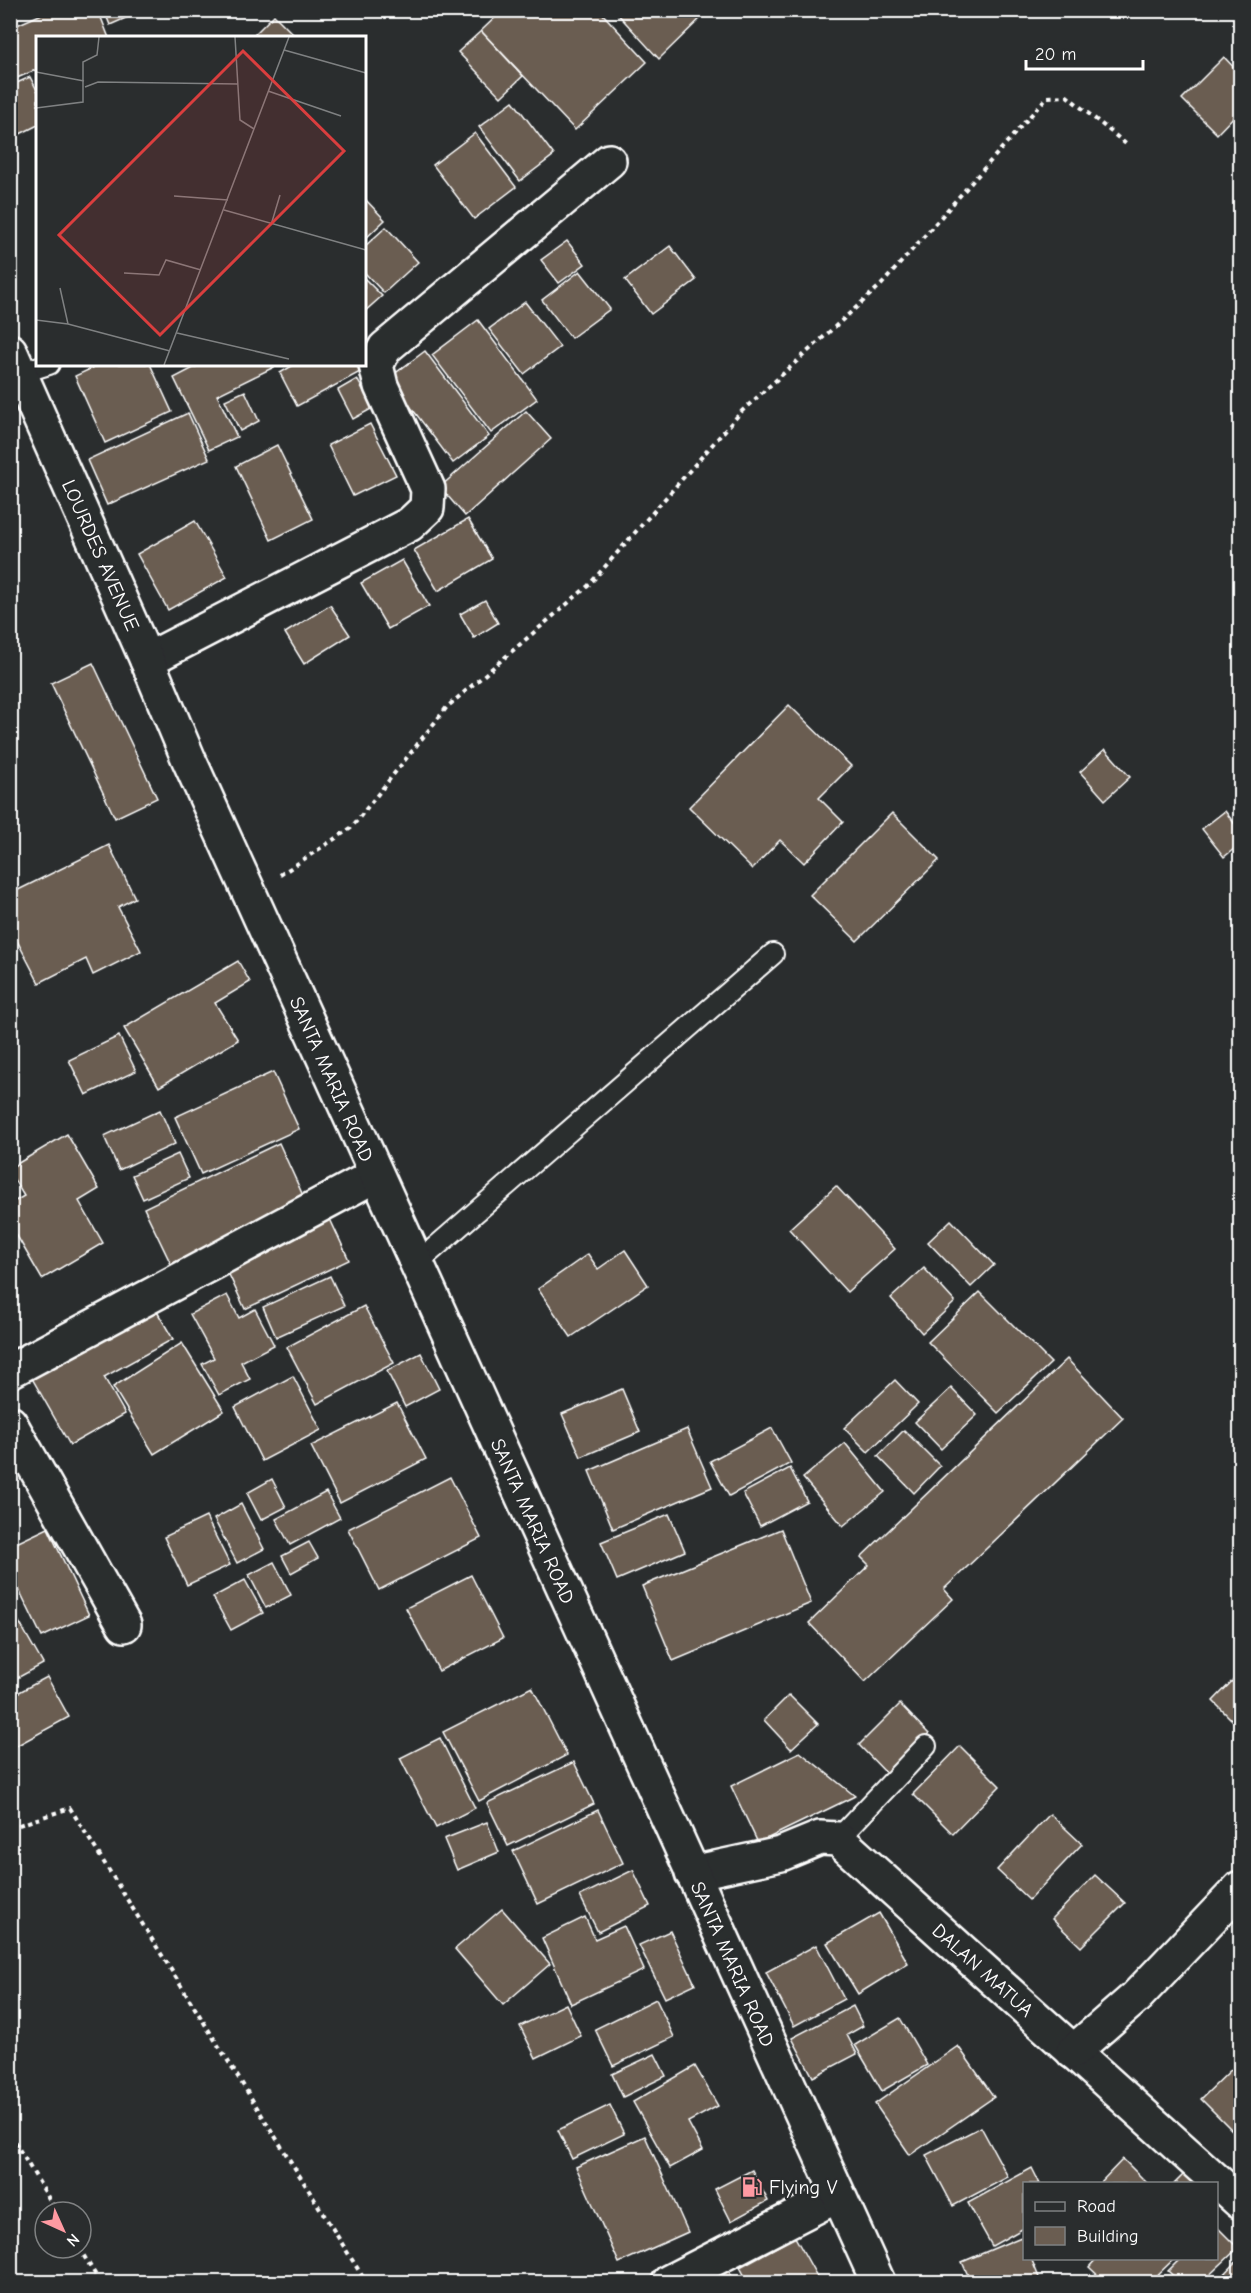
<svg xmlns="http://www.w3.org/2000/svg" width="1251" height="2293" font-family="'Comic Neue',sans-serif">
  <rect width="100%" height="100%" fill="#2a2d2e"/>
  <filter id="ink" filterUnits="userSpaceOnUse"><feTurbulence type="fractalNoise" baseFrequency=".0167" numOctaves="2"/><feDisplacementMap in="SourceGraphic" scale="12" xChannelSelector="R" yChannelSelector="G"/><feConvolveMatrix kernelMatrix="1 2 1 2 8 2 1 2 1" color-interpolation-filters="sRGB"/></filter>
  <g filter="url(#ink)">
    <!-- building -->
    <g fill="#6a5d51" stroke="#fff" stroke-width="1.5">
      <path d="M51 10H98L109 38H38V69L10 81V28Z"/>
      <path d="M104 10H144L110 25Z"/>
      <path d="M503 10H599L647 62 575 130 481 31Z"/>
      <path d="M614 10H709L659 59Z"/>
      <path d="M274 15 294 35 292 38H258L255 34Z"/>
      <path d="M481 31 523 76 501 97 458 52Z"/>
      <path d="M1224 57 1240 74V110L1217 134 1182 99Z"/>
      <path d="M30 77 38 92V125L10 139V86Z"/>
      <path d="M513 101 554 155 520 181 479 127Z"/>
      <path d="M475 133 516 187 474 219 433 165Z"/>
      <path d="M364 198 385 220 364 240Z"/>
      <path d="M386 227 418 262 384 293 364 272V247Z"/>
      <path d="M567 241 585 264 559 283 541 260Z"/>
      <path d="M670 246 696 280 651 314 625 280Z"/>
      <path d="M580 271 610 309 571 338 542 300Z"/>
      <path d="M364 278 382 296 364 312Z"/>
      <path d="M525 302 560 347 524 374 489 329Z"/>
      <path d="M478 320 537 399 491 433 432 355Z"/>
      <path d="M425 351 489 436 453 463 389 378Z"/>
      <path d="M101 364H150L172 412 105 443 75 376Z"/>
      <path d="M201 364H273L274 367 217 395 237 437 209 450 174 378Z"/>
      <path d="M295 364H359L362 371 297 406 280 373Z"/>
      <path d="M357 379 373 408 353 419 338 390Z"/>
      <path d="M245 391 259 421 240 431 225 400Z"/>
      <path d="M526 411 551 439 465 516 440 487Z"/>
      <path d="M188 413 209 459 107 505 87 460Z"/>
      <path d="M370 424 396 475 353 496 328 445Z"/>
      <path d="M277 445 313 519 271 540 236 466Z"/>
      <path d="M468 519 492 559 438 591 414 550Z"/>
      <path d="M195 521 227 577 168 610 137 554Z"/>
      <path d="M402 560 429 606 388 629 361 583Z"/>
      <path d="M485 600 498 623 474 638 460 614Z"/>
      <path d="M330 605 350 635 304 664 285 633Z"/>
      <path d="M93 663 157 798 115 818 51 683Z"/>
      <path d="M789 705 851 766 819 798 843 822 804 863 780 840 752 869 689 807Z"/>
      <path d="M1105 749 1130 777 1105 800 1080 772Z"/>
      <path d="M1225 811 1240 831V844L1224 857 1202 829Z"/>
      <path d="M892 813 939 860 857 941 810 895Z"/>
      <path d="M109 845 135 898 118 907 141 951 93 975 86 959 39 983 10 927V894Z"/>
      <path d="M238 961 250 982 215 1003 238 1040 159 1087 124 1028Z"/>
      <path d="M119 1036 136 1071 86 1095 69 1060Z"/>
      <path d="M273 1072 299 1129 201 1174 175 1117Z"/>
      <path d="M160 1110 175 1144 119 1170 104 1136Z"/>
      <path d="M67 1134 99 1189 79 1201 103 1243 42 1279 10 1224V1204L24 1196 10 1173V1168Z"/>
      <path d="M279 1143 305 1200 171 1264 144 1208Z"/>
      <path d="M178 1154 189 1178 143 1199 132 1175Z"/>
      <path d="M836 1186 895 1249 847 1292 789 1229Z"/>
      <path d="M330 1219 349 1260 245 1309 226 1268Z"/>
      <path d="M951 1220 994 1265 971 1287 928 1242Z"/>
      <path d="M625 1250 648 1285 571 1337 538 1289 588 1254 598 1269Z"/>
      <path d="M924 1268 955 1302 922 1333 891 1298Z"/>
      <path d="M330 1276 344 1306 276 1337 263 1307Z"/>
      <path d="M980 1292 1051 1363 998 1413 928 1342Z"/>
      <path d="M227 1295 239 1318 255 1309 274 1345 241 1362 250 1379 219 1395 202 1364 214 1358 190 1314Z"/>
      <path d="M152 1303 173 1339 104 1377 125 1414 70 1445 29 1373Z"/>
      <path d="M364 1306 394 1363 317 1404 287 1347Z"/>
      <path d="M182 1343 224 1411 154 1454 113 1387Z"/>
      <path d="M421 1353 439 1389 405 1407 387 1371Z"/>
      <path d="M1067 1359 1123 1418 944 1589 953 1599 865 1682 809 1623 869 1565 861 1557Z"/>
      <path d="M293 1376 321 1430 262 1461 235 1407Z"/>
      <path d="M895 1380 918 1404 868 1452 844 1428Z"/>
      <path d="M951 1388 977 1415 941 1449 915 1422Z"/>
      <path d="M622 1389 640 1432 581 1457 562 1414Z"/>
      <path d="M397 1403 426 1459 340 1503 311 1446Z"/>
      <path d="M772 1428 791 1463 729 1496 710 1461Z"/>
      <path d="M687 1429 712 1487 613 1529 589 1471Z"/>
      <path d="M904 1430 940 1466 914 1493 878 1456Z"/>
      <path d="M845 1443 885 1492 843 1526 803 1478Z"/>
      <path d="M790 1468 807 1501 760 1526 743 1493Z"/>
      <path d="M450 1477 481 1538 379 1590 348 1529Z"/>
      <path d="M272 1479 286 1507 261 1520 247 1493Z"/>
      <path d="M326 1492 340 1518 290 1545 276 1519Z"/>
      <path d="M241 1504 264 1549 237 1563 214 1519Z"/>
      <path d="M669 1514 685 1551 617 1580 601 1542Z"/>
      <path d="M206 1517 230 1565 187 1585 164 1537Z"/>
      <path d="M48 1528 89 1615 42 1637 10 1571V1546Z"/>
      <path d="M781 1529 811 1603 673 1661 642 1586Z"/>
      <path d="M309 1542 318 1558 291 1573 282 1556Z"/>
      <path d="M274 1562 291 1595 266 1608 249 1575Z"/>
      <path d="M471 1575 503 1638 439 1671 406 1608Z"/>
      <path d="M245 1580 263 1613 231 1630 213 1597Z"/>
      <path d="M10 1606 43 1664 10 1682Z"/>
      <path d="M1240 1673V1728L1213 1701Z"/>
      <path d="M47 1677 69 1717 16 1746 10 1737V1697Z"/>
      <path d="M532 1687 567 1755 479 1801 443 1732Z"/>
      <path d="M789 1695 818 1724 791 1749 764 1720Z"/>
      <path d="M900 1704 929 1734 888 1775 859 1745Z"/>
      <path d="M440 1738 475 1808 436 1828 400 1758Z"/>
      <path d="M960 1746 1000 1786 953 1834 913 1794Z"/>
      <path d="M800 1752 855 1796 758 1843 731 1786Z"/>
      <path d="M574 1762 594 1804 508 1846 487 1803Z"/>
      <path d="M598 1810 623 1863 538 1904 513 1851Z"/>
      <path d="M1050 1814 1082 1844 1029 1900 997 1870Z"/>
      <path d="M487 1822 499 1852 457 1870 444 1839Z"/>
      <path d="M633 1870 650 1906 598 1932 580 1896Z"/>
      <path d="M1095 1875 1125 1903 1081 1947 1052 1919Z"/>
      <path d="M502 1909 550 1964 503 2005 455 1949Z"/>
      <path d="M879 1913 908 1963 858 1994 827 1943Z"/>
      <path d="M585 1917 595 1939 624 1926 644 1970 571 2004 542 1938Z"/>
      <path d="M670 1931 695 1984 665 1998 639 1945Z"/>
      <path d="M816 1945 844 1999 794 2026 766 1972Z"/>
      <path d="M656 1999 674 2037 613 2066 595 2029Z"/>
      <path d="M566 2004 581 2036 536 2058 520 2026Z"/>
      <path d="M853 2006 863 2026 847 2035 857 2054 813 2077 792 2038Z"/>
      <path d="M900 2018 927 2065 882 2091 855 2045Z"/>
      <path d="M958 2046 994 2097 910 2155 875 2104Z"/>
      <path d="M655 2054 666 2076 623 2097 612 2074Z"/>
      <path d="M1240 2061V2131L1237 2135 1201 2099Z"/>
      <path d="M695 2066 718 2106 688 2122 703 2150 670 2168 633 2102Z"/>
      <path d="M610 2105 624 2134 572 2159 558 2130Z"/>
      <path d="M981 2127 1008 2177 953 2206 926 2155Z"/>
      <path d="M645 2136 688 2232 619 2263 576 2167Z"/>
      <path d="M1123 2159 1148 2184H1099Z"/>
      <path d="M1032 2168 1040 2184H1024V2228L992 2246 968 2203Z"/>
      <path d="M752 2170 768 2201 731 2221 715 2189Z"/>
      <path d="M1185 2173 1196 2184H1174Z"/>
      <path d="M1216 2226 1238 2248 1202 2282H1180L1168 2271 1181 2258H1216Z"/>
      <path d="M795 2237 820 2282H748L740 2267Z"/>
      <path d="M1021 2237 1024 2244V2258H1031L1040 2280 1034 2282H971L962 2262Z"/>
      <path d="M1097 2258H1175L1150 2282H1105L1089 2267Z"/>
      <path d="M1240 2258V2282H1217Z"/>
      <path d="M728 2269 734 2282H702Z"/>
    </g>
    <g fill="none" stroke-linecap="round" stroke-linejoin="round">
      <!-- service casing -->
      <g stroke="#fff" stroke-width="24">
        <g id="service">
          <path d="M20 373 49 364"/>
          <path d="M416 1264 773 954"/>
          <path d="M838 1839 926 1746"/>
        </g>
      </g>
      <!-- minor casing -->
      <g stroke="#fff" stroke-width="38">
        <g id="minor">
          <path d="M147 660 410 524 427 508 428 489 381 386 376 365 385 348 609 161"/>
          <path d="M10 1371 376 1175"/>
          <path d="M10 1423 124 1625"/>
          <path d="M692 1873 781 1854 820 1838 838 1839 1240 2202"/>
          <path d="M1073 2052 1136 1997 1240 1888"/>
          <path d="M669 2282 838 2195"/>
        </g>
      </g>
      <!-- secondary casing -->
      <g stroke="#fff" stroke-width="38">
        <path id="secondary" d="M10 351 147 660 189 760 878 2282"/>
      </g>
      <!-- path -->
      <g stroke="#fff" stroke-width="4" stroke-dasharray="4.5 4.5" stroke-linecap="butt">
        <path d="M280 875 351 828 447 707 588 586 742 411 882 284 1047 97 1067 96 1126 144"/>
        <path d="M10 1828 70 1808 366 2282"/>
        <path d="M10 2134 57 2212"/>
        <path d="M79 2248 100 2282"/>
      </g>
      <!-- service -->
      <use href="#service" stroke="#2a2d2e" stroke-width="20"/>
      <!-- minor -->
      <use href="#minor" stroke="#2a2d2e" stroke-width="33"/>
      <!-- secondary -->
      <use href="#secondary" stroke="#2a2d2e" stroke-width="33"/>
    </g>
  </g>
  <!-- icons -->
  <defs>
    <g id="fuel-bare" transform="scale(1.62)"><path d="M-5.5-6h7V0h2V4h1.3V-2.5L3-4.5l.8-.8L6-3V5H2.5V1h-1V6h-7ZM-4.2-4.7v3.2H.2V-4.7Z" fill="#ff9aa2" stroke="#2a2d2e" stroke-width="2.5" paint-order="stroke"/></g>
  </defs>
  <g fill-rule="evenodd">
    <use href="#fuel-bare" x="752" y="2187"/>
  </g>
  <g text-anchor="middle" stroke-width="4.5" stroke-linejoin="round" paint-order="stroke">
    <!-- street labels -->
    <g font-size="20" fill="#fff" stroke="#2a2d2e">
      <text transform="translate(101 555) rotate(66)" y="7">LOURDES AVENUE</text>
      <text transform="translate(332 1079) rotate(66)" y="7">SANTA MARIA ROAD</text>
      <text transform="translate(533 1521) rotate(66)" y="7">SANTA MARIA ROAD</text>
      <text transform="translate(733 1964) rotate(66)" y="7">SANTA MARIA ROAD</text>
      <text transform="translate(983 1970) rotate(42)" y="7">DALAN MATUA</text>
    </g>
    <!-- poi labels -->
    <g font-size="20" fill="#fff" stroke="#2a2d2e" text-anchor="start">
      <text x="769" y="2194">Flying V</text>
    </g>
  </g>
  <!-- overview -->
  <g transform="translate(36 36)">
    <rect width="330" height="330" fill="#2a2d2e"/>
    <path fill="none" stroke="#7f8182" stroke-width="1.5" d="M199 1 204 84 218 93M248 14 330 37M0 36 48 45M49 51 62 46 202 48M232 55 305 80M0 72 47 66V26L61 19 63 1M138 160 192 164M188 174 330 214M235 189 244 159M88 237 123 239 130 224 165 234M24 252 32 288M0 284 32 288 134 315M141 297 253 323M128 329 253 1"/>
    <path fill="#da3e3e" fill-opacity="0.15" stroke="#da3e3e" stroke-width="3" d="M207 15 308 115 124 299 23 199Z"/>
    <rect width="330" height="330" fill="none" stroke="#fff" stroke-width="3"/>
  </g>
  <!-- margin -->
  <rect width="1251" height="2293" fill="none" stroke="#2a2d2e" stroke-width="36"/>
  <rect x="18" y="18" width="1215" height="2257" fill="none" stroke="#fff" stroke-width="2" filter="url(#ink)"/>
  <!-- legend -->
  <rect x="1023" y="2182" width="195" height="78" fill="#2a2d2e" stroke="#7f8182" stroke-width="1.5"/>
  <rect x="1035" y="2202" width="30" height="9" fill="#2a2d2e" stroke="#7f8182" stroke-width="1.5"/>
  <text x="1077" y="2212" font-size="18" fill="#ffffff">Road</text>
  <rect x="1035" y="2227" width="30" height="18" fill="#6a5d51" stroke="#7f8182" stroke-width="1.5"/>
  <text x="1077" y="2242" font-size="18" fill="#ffffff">Building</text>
  <!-- north arrow -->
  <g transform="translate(63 2230) rotate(135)"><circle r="28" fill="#2a2d2e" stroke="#7f8182" stroke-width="1.5"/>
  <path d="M0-4.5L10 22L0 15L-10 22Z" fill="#ff9aa2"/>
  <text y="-9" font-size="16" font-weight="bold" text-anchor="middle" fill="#ffffff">N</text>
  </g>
  <!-- scale -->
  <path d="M1026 60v9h117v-9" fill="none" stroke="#ffffff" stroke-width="3"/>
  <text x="1035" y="60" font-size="18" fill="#ffffff" stroke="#2a2d2e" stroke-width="4.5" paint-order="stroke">20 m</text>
</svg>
